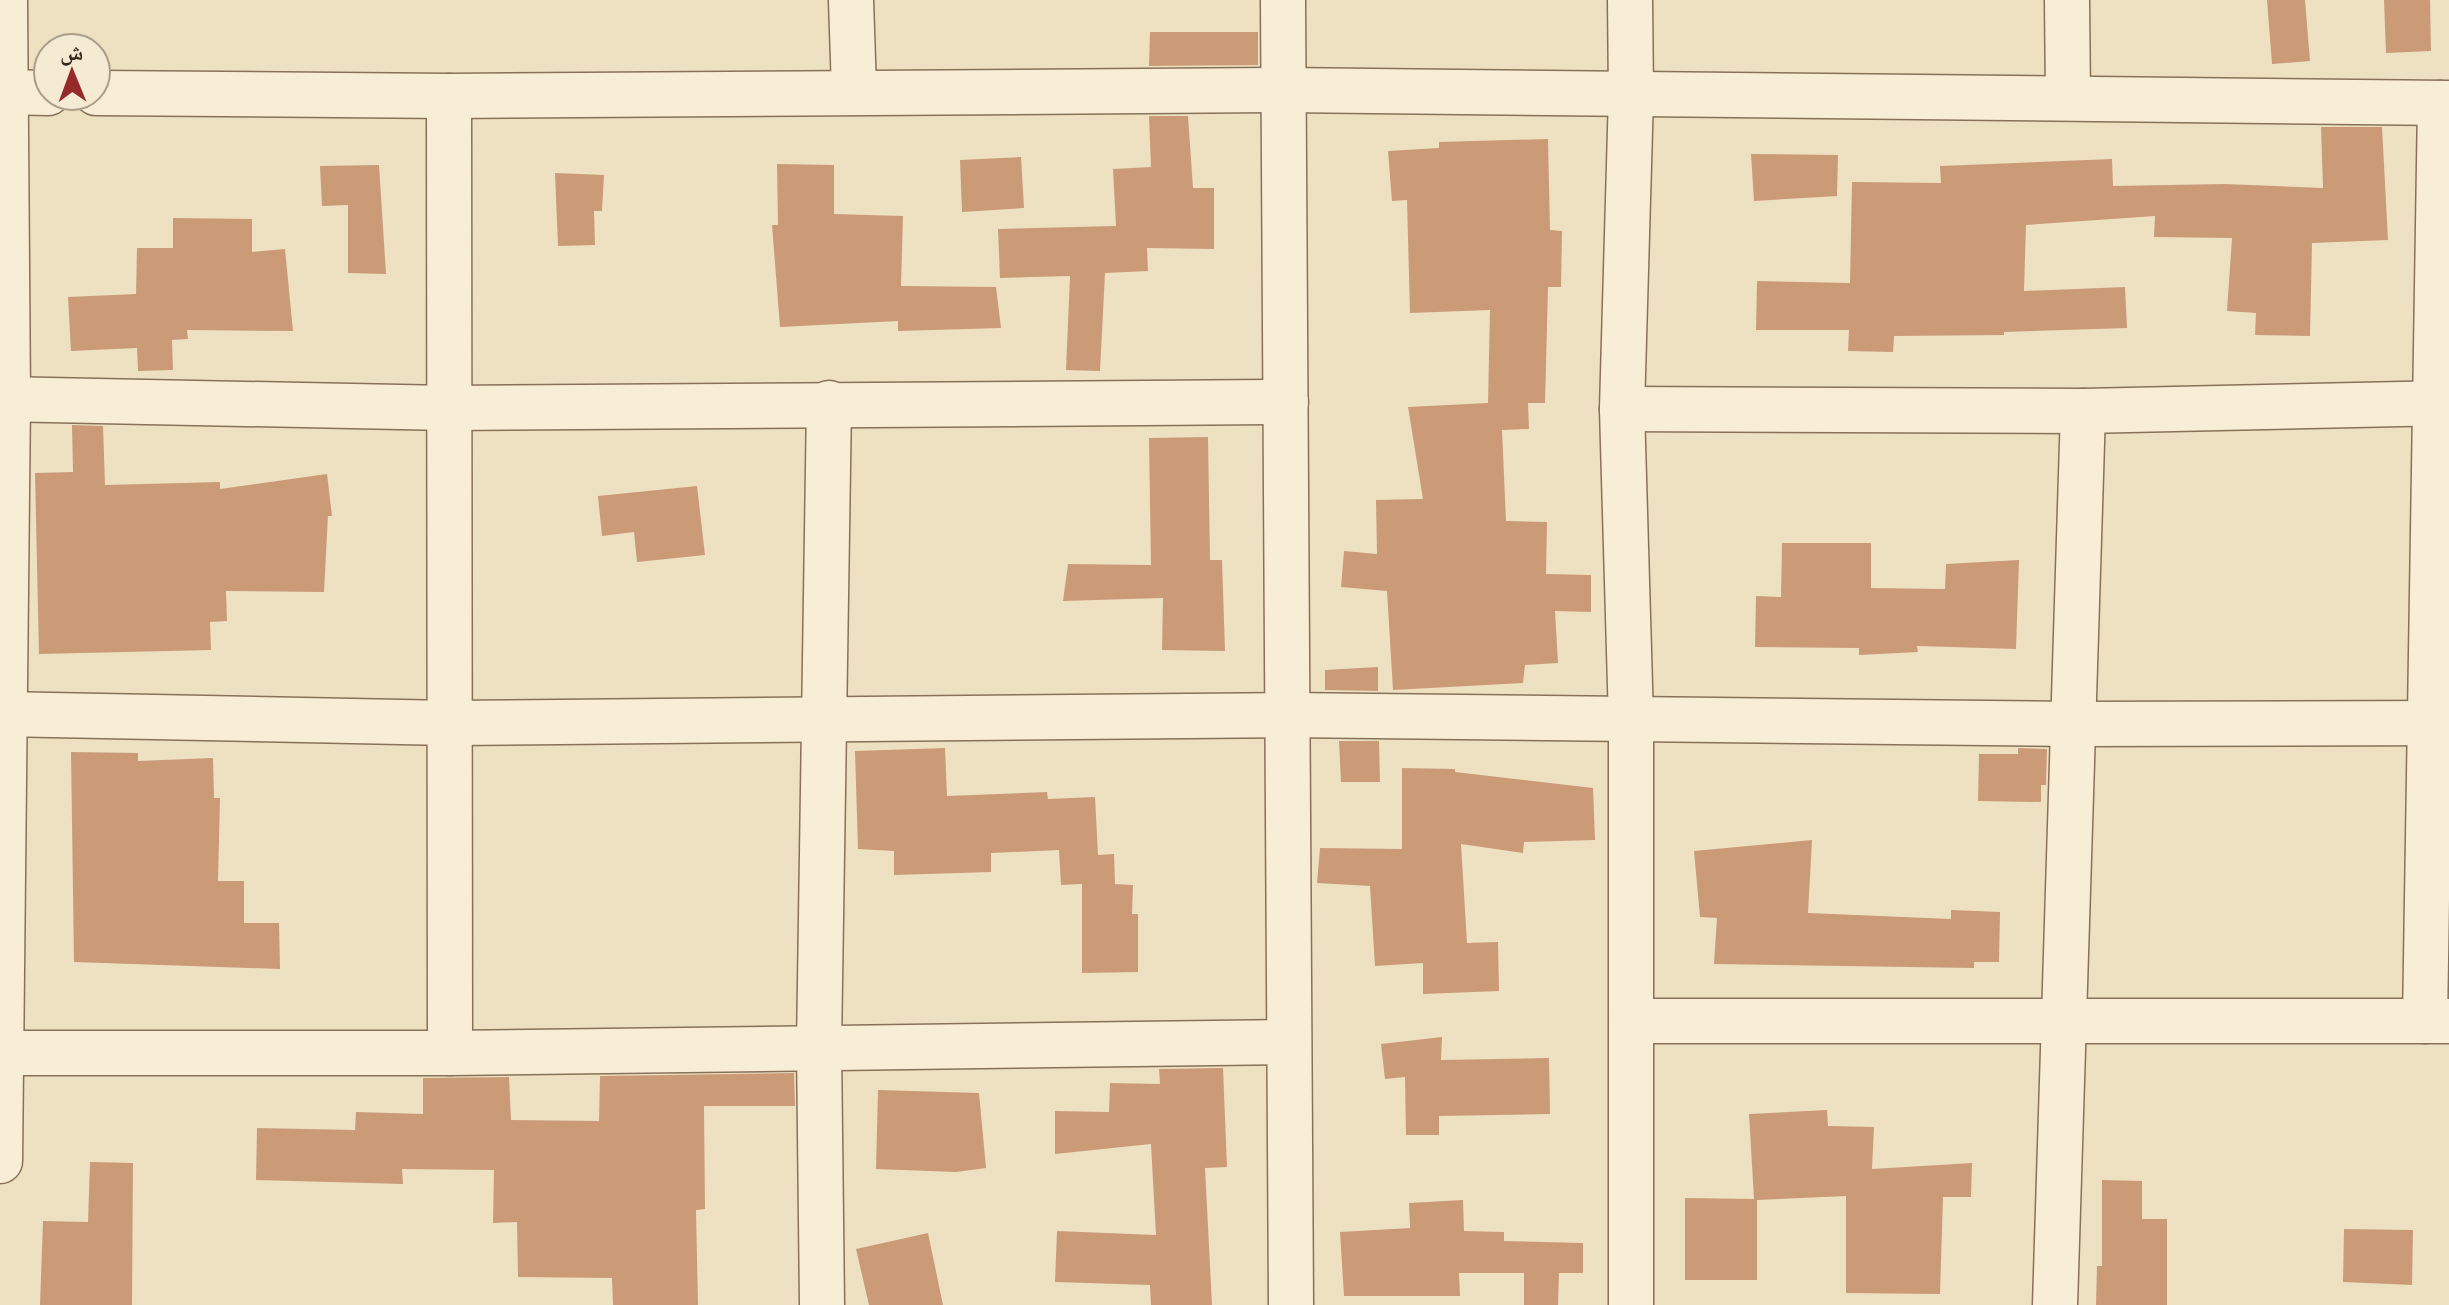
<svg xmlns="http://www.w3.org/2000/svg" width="2449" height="1305" font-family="'Libre Baskerville','Noto Naskh Arabic',serif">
  <rect width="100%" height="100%" fill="#eee1c2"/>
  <!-- building -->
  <g fill="#cb9b78">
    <path d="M2267 0H2305L2310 61 2272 64Z"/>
    <path d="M2384 0H2430L2431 51 2386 53Z"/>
    <path d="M1150 32H1258V65L1149 66Z"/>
    <path d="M1149 116H1188L1193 188H1214V249L1147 248 1148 271 1105 273 1100 371 1066 370 1070 276 1000 278 998 229 1116 226 1113 169 1151 167Z"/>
    <path d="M2321 127H2382L2388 240 2312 243 2310 336 2255 335 2256 313 2227 311 2232 238 2154 237 2155 216 2026 225 2024 291 2125 287 2127 328 2004 332V335L1894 336 1893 352 1848 351 1849 330H1756L1757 281 1850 283 1852 182 1941 183 1940 166 2112 159 2113 186 2224 184 2323 188Z"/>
    <path d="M1548 139 1550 230 1562 231 1561 287H1548L1545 403H1528L1529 429 1502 430 1506 521 1547 522 1546 574 1591 575V612L1555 611 1558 663 1525 665 1523 683 1393 690 1387 591 1341 587 1344 551 1377 554 1376 500 1423 499 1408 407 1488 403 1490 310 1410 313 1407 200 1392 201 1388 151 1439 148V142Z"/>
    <path d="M1751 154 1838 155 1837 196 1754 201Z"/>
    <path d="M1021 157 1024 208 962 212 960 160Z"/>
    <path d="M777 164 834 165V214L903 216 901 286 996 287 1001 328 898 331V321L780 327 772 225H778Z"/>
    <path d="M379 165 386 274 348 273V205L322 206 320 166Z"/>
    <path d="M555 173 604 175 602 211H594L595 245 558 246Z"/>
    <path d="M173 218 252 219V252L285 249 293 331 187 330 188 339 172 340 173 370 138 371 137 348 71 351 68 297 136 294 137 248H173Z"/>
    <path d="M72 425 103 426 105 485 220 482V489L327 474 332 516H328L324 592 226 591 227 621 210 622 211 650 39 654 35 473 73 472Z"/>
    <path d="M1208 437 1210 560H1222L1225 651 1162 650 1163 598 1063 601 1068 564 1151 565 1149 438Z"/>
    <path d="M697 486 705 555 637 562 634 532 602 536 598 496Z"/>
    <path d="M1782 543H1871V588L1945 589 1946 564 2019 560 2016 649 1917 646 1918 652 1859 655V648L1755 647 1756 596 1781 597Z"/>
    <path d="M1378 667V691L1325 690V670Z"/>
    <path d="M1339 741H1379L1380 782H1341Z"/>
    <path d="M945 748 947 796 1047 792 1048 799 1095 797 1098 855 1114 854 1115 884 1133 885 1132 914H1138V972L1082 973V884L1061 885 1059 850 991 853V872L894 875V851L858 849 855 751Z"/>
    <path d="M2018 748 2047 749 2046 785H2041V802L1978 801 1979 754H2018Z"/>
    <path d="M71 752 138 753V761L213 758 214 798H220L218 881H244V923H279L280 969 74 962Z"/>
    <path d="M1402 768 1455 769V772L1593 788 1595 840 1524 842 1523 853 1461 844 1467 943 1498 942 1499 991 1423 994V963L1375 966 1370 886 1317 883 1320 848 1402 849Z"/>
    <path d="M1812 840 1808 913 1951 919V910L2000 912 1999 962H1974V968L1714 964 1717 918 1700 917 1694 851Z"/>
    <path d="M1442 1037 1441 1060 1549 1058 1550 1114 1439 1116V1135H1406L1405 1077 1385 1079 1381 1044Z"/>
    <path d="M1223 1068 1227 1167 1205 1168 1212 1305H1151L1150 1285 1055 1282 1057 1231 1156 1235 1151 1144 1055 1154V1111L1109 1112 1110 1083 1160 1084 1159 1069Z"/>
    <path d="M794 1073 795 1106H704L705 1209 696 1210 698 1305H613L612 1278 518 1277 517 1222 493 1223 494 1170 402 1169 403 1184 256 1180 257 1128 355 1130 356 1112 423 1114V1078L509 1077 511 1120 599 1121 600 1076Z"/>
    <path d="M878 1090 979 1093 986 1168 956 1172 876 1169Z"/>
    <path d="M1827 1110 1828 1126 1874 1127 1872 1169 1972 1163 1971 1197H1943L1940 1294 1846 1293V1196L1757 1200V1280H1685V1198L1754 1199 1749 1114Z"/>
    <path d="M90 1162 133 1163 132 1305H40L43 1221 88 1222Z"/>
    <path d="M2102 1180 2142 1181V1219H2167V1305H2096L2097 1266H2102Z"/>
    <path d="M1463 1200 1464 1231 1504 1232V1241L1583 1243V1273H1559L1558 1305H1524V1273H1459L1460 1296H1344L1340 1232 1410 1228 1409 1203Z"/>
    <path d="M2344 1229 2413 1230 2412 1285 2343 1282Z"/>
    <path d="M928 1233 943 1305H869L856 1249Z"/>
  </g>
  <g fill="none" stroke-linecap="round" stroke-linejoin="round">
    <!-- minor casing -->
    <g stroke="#877259" stroke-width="47">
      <g id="minor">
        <path d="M851 0 854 90"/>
        <path d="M1283 0 1291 1305"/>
        <path d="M1630 0 1631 95 1622 409 1631 720V1305"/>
        <path d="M2067 0 2068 98"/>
        <path d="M0 92 48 93"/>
        <path d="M96 93 449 96 1284 90 2449 103"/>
        <path d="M449 96 450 1053"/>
        <path d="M0 399 449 408 1286 402"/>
        <path d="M1622 409 2083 411 2449 403"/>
        <path d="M0 714 450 723 1287 715 2071 724 2449 723"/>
        <path d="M1632 1021H2449"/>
        <path d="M2425 1021 2440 103"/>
        <path d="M0 1053H450L1288 1042"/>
        <path d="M0 1161 8 399 5 0"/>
        <path d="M822 1305 819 1047 829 403"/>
        <path d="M2055 1305 2083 411"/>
      </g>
    </g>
    <!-- minor -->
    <use href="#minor" stroke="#f8eed5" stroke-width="44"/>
  </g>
  <!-- north arrow -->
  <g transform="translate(72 72) rotate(359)"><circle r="38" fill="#f5ebd2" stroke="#a99e8a" stroke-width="2"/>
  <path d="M0-6L14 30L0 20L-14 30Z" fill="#962a2a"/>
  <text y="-12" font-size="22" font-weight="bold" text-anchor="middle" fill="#372a1e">ش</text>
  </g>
</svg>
